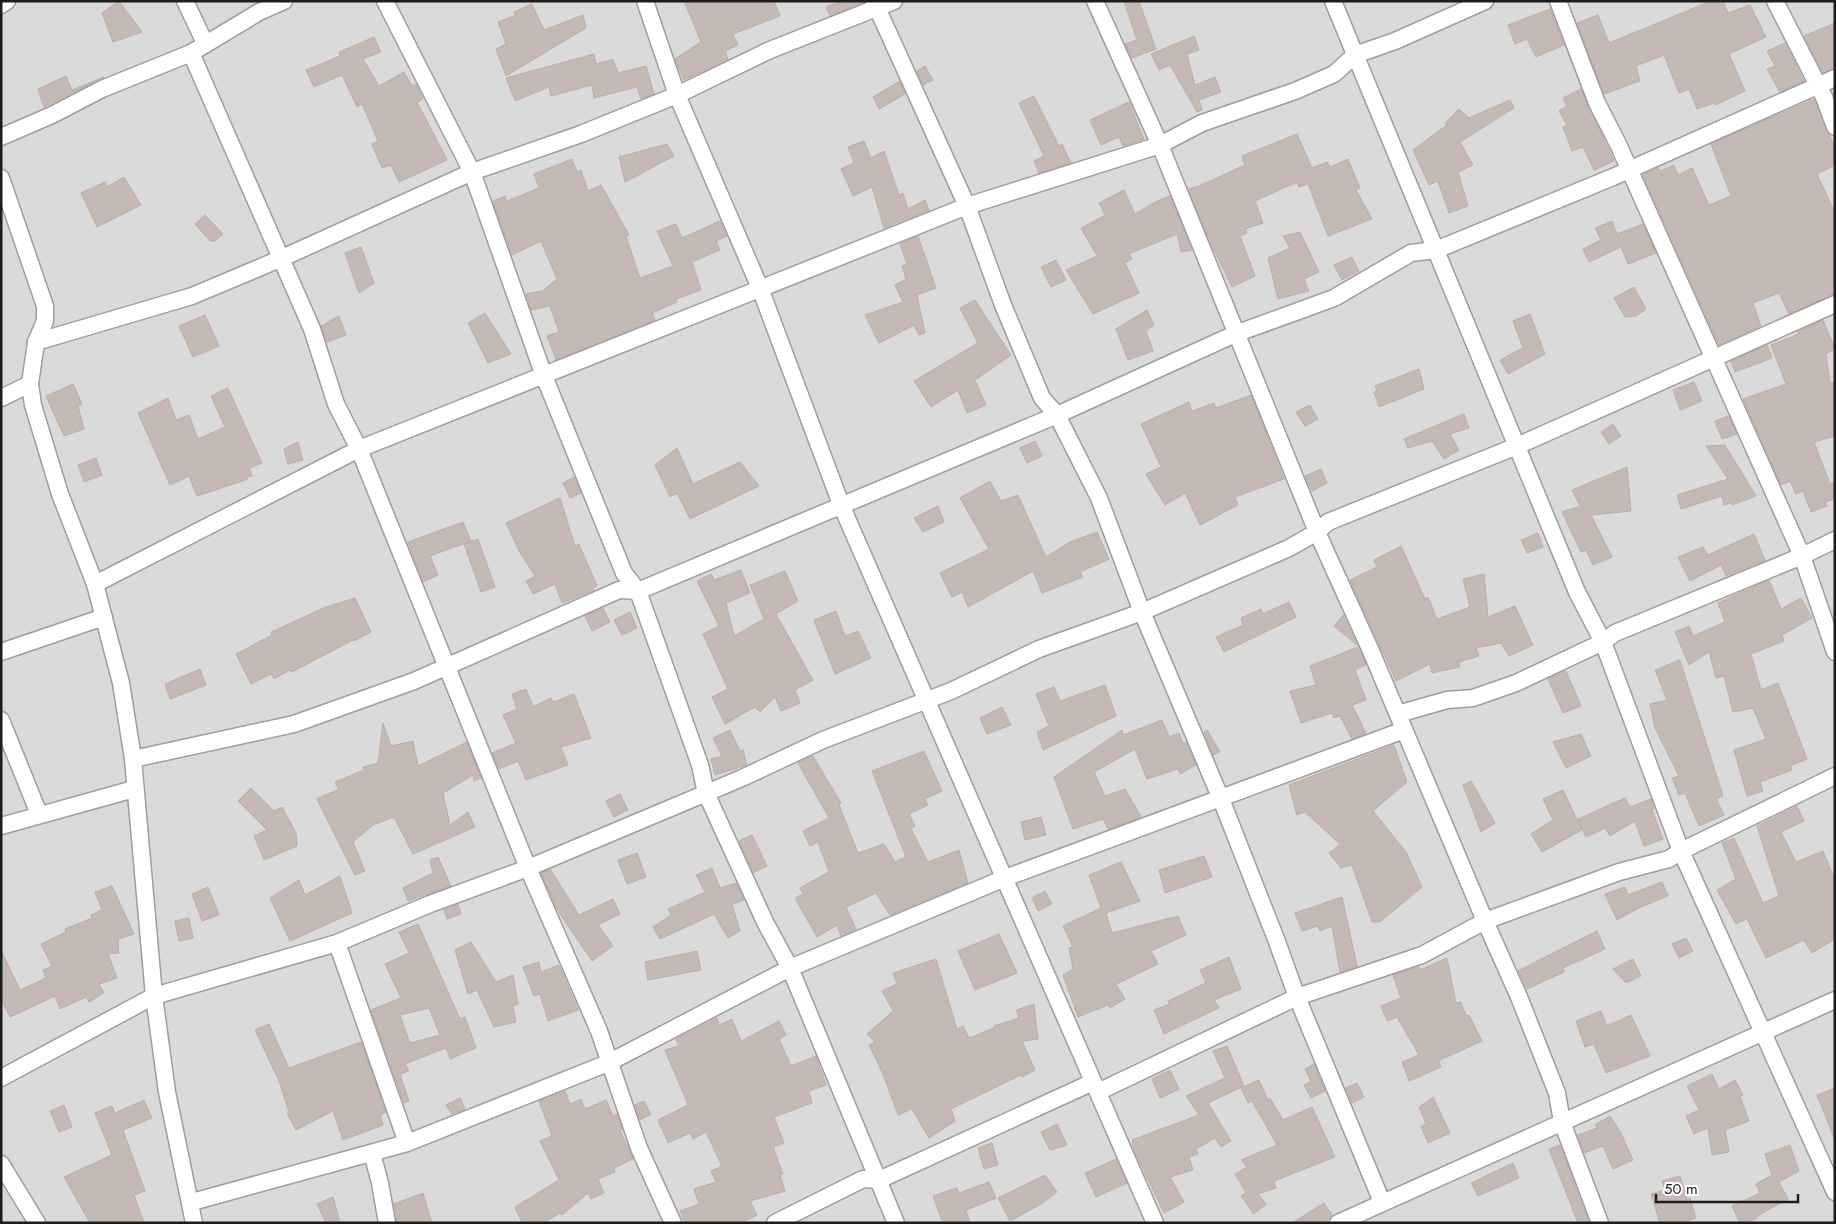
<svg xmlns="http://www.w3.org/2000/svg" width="1836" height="1224" font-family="Jost,sans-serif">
  <rect width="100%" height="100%" fill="#eee8e3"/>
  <!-- residential -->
  <rect fill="#dbdada" x="1" y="1" width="1834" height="1222"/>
  <!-- building -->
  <g fill="#c5b9b6" stroke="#bfaca6" fill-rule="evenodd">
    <path d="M119 1 142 32 113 42 102 13Z"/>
    <path d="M684 1H774L780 16 733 34 738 45 725 51 728 59 684 80 675 59 701 42Z"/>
    <path d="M842 1H864V2L830 16 826 7Z"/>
    <path d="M1124 1H1139L1156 49 1132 58 1125 44 1137 40Z"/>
    <path d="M1711 1H1723L1728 13 1750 5 1766 37 1729 54 1745 91 1715 105 1714 103 1697 109 1689 89 1679 93 1664 55 1636 66 1640 81 1604 94 1577 23 1598 15 1609 43Z"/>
    <path d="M532 4 544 30 583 15 586 28 506 76 496 49 506 44 498 22 516 15 514 12Z"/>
    <path d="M1550 9 1564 45 1536 57 1527 39 1515 44 1508 25Z"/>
    <path d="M1835 23V68L1823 73 1804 36Z"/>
    <path d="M1194 36 1199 50 1187 54 1195 85 1215 77 1221 92 1199 100 1202 110 1197 112 1170 65 1159 70 1151 54Z"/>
    <path d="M374 37 381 52 363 59 379 86 404 72 412 86 416 84 423 99 417 102 447 160 399 182 391 165 382 168 372 144 378 141 362 104 357 107 342 75 314 87 306 70 340 56 339 52Z"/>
    <path d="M1785 43 1804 81 1780 92 1767 69 1775 66 1767 51Z"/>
    <path d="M594 54 596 64 613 59 618 73 646 66 654 94 641 99 637 87 594 98 592 85 551 96 549 87 515 101 506 78Z"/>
    <path d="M925 66 933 80 923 85 917 71Z"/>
    <path d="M66 76 72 90 104 77 44 107 38 89Z"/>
    <path d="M900 81 905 94 879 109 873 97Z"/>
    <path d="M1581 89 1614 161 1594 170 1583 147 1572 151 1563 127 1567 125 1559 111 1567 106 1563 98Z"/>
    <path d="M1034 96 1059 146 1062 144 1071 163 1039 173 1034 161 1044 156 1019 103Z"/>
    <path d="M1814 99 1835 148V165L1817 174 1835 213V294L1789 314 1779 293 1753 303 1761 326 1719 345 1643 175 1658 168 1660 171 1674 165 1678 175 1692 168 1709 205 1731 196 1711 144Z"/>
    <path d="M1510 100 1514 108 1460 142 1473 165 1458 172 1468 206 1449 213 1438 181 1429 185 1413 150 1447 125 1445 123 1459 109 1469 118Z"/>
    <path d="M1129 102 1144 139 1123 146 1119 137 1101 145 1090 120Z"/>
    <path d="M1297 134 1312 168 1327 162 1330 167 1348 159 1360 188 1356 190 1372 219 1328 236 1308 184 1299 187 1297 182 1255 201 1263 223 1245 229 1247 233 1240 236 1255 276 1232 287 1212 246 1188 189 1199 186 1245 165 1242 156Z"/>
    <path d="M864 141 871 158 884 151 899 195 903 193 908 209 925 200 929 210 884 228 872 187 853 196 841 169 854 163 848 147Z"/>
    <path d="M667 144 674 156 625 182 619 157Z"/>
    <path d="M572 159 577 172 581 170 588 191 601 185 629 235 626 236 640 278 673 266 657 231 676 224 682 238 720 221 727 236 716 241 720 250 692 262 701 290 676 299 677 302 652 313 655 320 556 360 547 336 559 332 550 306 531 310 526 294 542 291 557 279 541 241 512 255 493 201 505 196 507 201 539 188 534 174Z"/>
    <path d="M124 177 141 205 97 227 81 193 105 182 107 187Z"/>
    <path d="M1124 190 1135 214 1155 202 1170 196 1192 250 1181 252 1177 234 1129 254 1132 259 1125 263 1139 293 1093 314 1066 270 1097 256 1081 228 1105 215 1099 203Z"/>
    <path d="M205 215 223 234 215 241H210L195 224Z"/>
    <path d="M1612 221 1617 234 1643 224 1656 253 1628 264 1621 247 1589 262 1583 249 1601 240 1595 228Z"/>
    <path d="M1300 232 1319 272 1304 279 1309 291 1278 299 1268 258 1290 248 1283 236Z"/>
    <path d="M918 236 936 288 917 295 925 333 919 335 914 325 879 343 865 315 903 302 895 285 906 279 902 266 907 264 900 244Z"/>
    <path d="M361 247 374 283 359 293 345 253Z"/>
    <path d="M1352 257 1359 271 1342 280 1334 265Z"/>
    <path d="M1056 260 1066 280 1051 287 1041 267Z"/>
    <path d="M1634 287 1646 309 1636 316 1625 317 1614 298Z"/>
    <path d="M975 300 1011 355 975 380 986 405 967 413 958 390 931 407 914 381 978 343 960 308Z"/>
    <path d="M1147 310 1154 325 1146 331 1153 351 1128 360 1116 329Z"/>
    <path d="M485 313 511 354 488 363 468 323Z"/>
    <path d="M1530 314 1545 354 1508 374 1500 360 1523 348 1513 321Z"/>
    <path d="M205 315 219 346 193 357 179 326Z"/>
    <path d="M339 316 346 335 327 342 321 326Z"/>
    <path d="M1823 320 1835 349 1826 354 1830 383 1835 382V436L1814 442 1830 484 1835 481V499L1825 502 1827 506 1811 512 1803 491 1796 494 1790 481 1781 485 1743 399 1786 384 1771 345 1799 334 1797 332Z"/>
    <path d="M1767 345 1772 358 1735 372 1731 361Z"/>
    <path d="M1419 369 1424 389 1379 407 1374 392 1377 391 1375 386Z"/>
    <path d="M1694 382 1702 401 1680 410 1673 390Z"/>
    <path d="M73 384 82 404 78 406 84 429 64 436 46 396Z"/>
    <path d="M228 388 262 463 249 468 252 476 247 477 248 479 197 496 189 476 170 485 138 413 168 398 176 420 189 415 198 439 225 427 211 396Z"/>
    <path d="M1251 395 1284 479 1235 497 1238 505 1200 525 1185 493 1165 505 1146 474 1161 467 1141 424 1189 402 1192 411 1214 403 1216 408Z"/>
    <path d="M1310 405 1318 419 1305 426 1296 412Z"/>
    <path d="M1464 414 1469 428 1450 434 1459 450 1444 459 1432 441 1408 448 1404 439Z"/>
    <path d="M1729 416 1737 434 1722 439 1715 421Z"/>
    <path d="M1613 424 1621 436 1609 444 1601 432Z"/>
    <path d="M1035 441 1042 456 1027 463 1020 448Z"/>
    <path d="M298 442 303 460 288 464 284 449Z"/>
    <path d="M1725 445 1756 496 1732 505 1731 503 1724 505 1722 496 1681 509 1677 495 1728 479 1706 446Z"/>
    <path d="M677 448 693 484 740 462 759 486 690 519 677 493 670 497 655 465Z"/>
    <path d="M96 458 102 475 84 482 78 465Z"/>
    <path d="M1627 467 1631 511 1591 515 1612 557 1593 565 1586 550 1581 552 1562 512 1580 506 1572 490Z"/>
    <path d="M1321 469 1327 483 1312 491 1305 476Z"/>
    <path d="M574 477 581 493 570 498 563 483Z"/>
    <path d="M990 481 1001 501 1018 495 1046 557 1070 542 1097 532 1109 559 1080 572 1083 577 1042 593 1033 571 968 607 962 592 952 597 940 573 989 549 960 498Z"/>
    <path d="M560 498 575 546 579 544 597 586 592 588 594 590 562 603 555 584 533 594 526 581 535 576 519 551 506 523Z"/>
    <path d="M938 506 944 522 923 532 914 518Z"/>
    <path d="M463 522 471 541 430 556 438 575 423 582 408 542Z"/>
    <path d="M1538 533 1543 547 1527 553 1521 540Z"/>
    <path d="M1754 534 1765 560 1726 576 1721 565 1690 581 1678 557 1703 547 1708 555Z"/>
    <path d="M478 539 495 587 481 592 464 544Z"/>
    <path d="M1401 546 1425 599 1428 597 1437 619 1470 607 1463 579 1484 574 1488 617 1515 606 1533 645 1509 656 1501 643 1476 648 1479 656 1459 662 1460 667 1432 673 1430 664 1396 681 1350 580 1377 567 1374 560Z"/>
    <path d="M741 570 750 593 726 603 734 636 764 619 750 585 785 571 798 601 776 614 813 680 795 690 800 703 781 711 775 697 760 712 755 707 725 724 712 697 728 689 703 634 719 626 697 581 711 574 714 580Z"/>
    <path d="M1769 580 1781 609 1801 598 1812 618 1782 635 1784 641 1751 654 1761 690 1778 683 1807 759 1790 766 1792 770 1760 782 1763 791 1747 796 1734 750 1766 739 1753 708 1733 712 1724 676 1716 678 1709 652 1689 665 1675 632 1689 626 1693 636 1725 622 1718 603Z"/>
    <path d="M355 598 371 632 354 641 353 640 292 672 290 670 274 679 271 674 251 684 236 654 272 635 271 632 326 607Z"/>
    <path d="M1289 602 1296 617 1224 652 1216 637 1243 625 1241 618 1261 609 1263 614Z"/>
    <path d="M603 608 610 622 592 631 585 616Z"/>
    <path d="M836 611 845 636 858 631 871 658 835 674 814 620Z"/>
    <path d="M630 612 637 628 622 635 614 620Z"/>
    <path d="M1343 615 1357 645 1334 626Z"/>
    <path d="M1358 647 1366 665 1355 670 1366 700 1352 705 1366 733 1352 739 1340 716 1334 718 1332 713 1301 723 1290 691 1316 685 1310 666Z"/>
    <path d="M1680 660 1723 796 1716 799 1724 815 1699 826 1685 793 1679 795 1672 778 1679 776 1655 728 1650 704 1667 700 1655 670Z"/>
    <path d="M200 669 206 685 170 699 165 684Z"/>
    <path d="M1566 671 1581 706 1563 713 1548 679Z"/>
    <path d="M1105 685 1116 716 1043 750 1037 732 1049 726 1036 694 1054 687 1060 701Z"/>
    <path d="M526 689 533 707 551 698 553 702 574 694 591 738 561 747 568 765 526 780 518 761 499 769 492 753 516 743 503 715 517 709 512 694Z"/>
    <path d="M1002 707 1011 725 987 734 980 718Z"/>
    <path d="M1162 720 1169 737 1179 733 1183 744 1186 742 1196 765 1180 774 1178 769 1147 779 1135 749 1094 772 1105 796 1125 789 1141 817 1108 829 1103 819 1073 829 1054 777 1122 730 1123 735Z"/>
    <path d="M383 723 391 746 413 741 418 766 467 742 481 778 474 781 473 775 443 793 450 825 468 812 475 827 413 854 394 817 373 825 353 842 365 871 355 875 317 799 339 789 335 782 364 770 363 767 378 763Z"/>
    <path d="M730 730 740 751 743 750 747 765 715 775 711 759 722 756 713 738Z"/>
    <path d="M1207 730 1220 752 1213 755 1204 732Z"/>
    <path d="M1581 734 1591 756 1566 768 1553 742Z"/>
    <path d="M1394 745 1407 782 1373 811 1406 852 1422 887 1380 922H1372L1352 865 1341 868 1329 853 1340 844 1305 812 1297 815 1289 785Z"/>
    <path d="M924 751 942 791 925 799 928 805 909 814 915 826 911 829 928 862 959 850 968 883 890 915 876 893 846 907 856 929 841 936 837 925 817 937 795 898 803 894 800 888 829 872 818 842 810 846 803 831 829 818 798 763 813 756 841 803 839 805 858 853 884 844 895 862 906 857 872 771Z"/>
    <path d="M1471 781 1495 823 1481 832 1463 785Z"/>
    <path d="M251 788 274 811 282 807 296 833 297 846 264 860 254 836 267 830 238 801Z"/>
    <path d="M1563 790 1582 830 1542 852 1531 834 1553 820 1543 799Z"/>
    <path d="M620 794 628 810 614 817 606 801Z"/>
    <path d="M1625 798 1630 807 1651 799 1654 809 1652 810 1663 839 1644 846 1635 821 1610 836 1605 828 1586 837 1578 819Z"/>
    <path d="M1797 806 1804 821 1781 832 1796 862 1823 851 1835 880V939L1812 953 1804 940 1766 958 1747 919 1736 924 1717 890 1736 879 1722 843 1734 838 1763 903 1779 896 1757 826Z"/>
    <path d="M1041 817 1046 835 1025 840 1021 822Z"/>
    <path d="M752 835 767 866 753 873 739 841Z"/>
    <path d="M637 853 646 877 627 884 618 860Z"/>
    <path d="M1204 856 1212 877 1165 893 1159 870Z"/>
    <path d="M438 857 451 886 408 901 403 888 433 873 430 860Z"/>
    <path d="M1121 862 1140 901 1106 913 1112 933 1178 916 1186 935 1151 951 1158 964 1116 984 1125 999 1110 1008 1108 1005 1078 1017 1063 975 1073 969 1069 948 1073 947 1063 926 1101 908 1089 875Z"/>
    <path d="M712 868 720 888 736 883 744 900 732 904 740 931 728 938 714 914 660 939 653 927 671 915 668 909 705 892 696 875Z"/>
    <path d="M550 869 579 915 613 899 620 914 598 925 613 946 592 961 558 911 541 873Z"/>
    <path d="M340 876 352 913 290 941 270 898 299 880 305 895Z"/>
    <path d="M1662 882 1668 896 1639 908 1617 920 1605 894 1625 887 1628 895Z"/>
    <path d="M112 886 134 934 118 939 119 953 108 954 117 978 99 984 104 993 89 1002 86 997 60 1009 55 996 10 1017 1 999V950L20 990 46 978 43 970 52 966 41 944 66 932 65 929 92 918 91 915 102 910 95 892Z"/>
    <path d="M208 887 219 915 202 921 192 894Z"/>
    <path d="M1045 891 1052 904 1038 911 1032 898Z"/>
    <path d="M1342 897 1357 966 1340 972 1332 926 1320 931 1318 926 1302 931 1295 913Z"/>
    <path d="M458 904 461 914 447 919 444 910Z"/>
    <path d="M189 918 193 938 179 941 175 921Z"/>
    <path d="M418 924 460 1019 465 1017 476 1048 450 1059 446 1048 405 1064 409 1071 400 1074 409 1101 404 1103 371 1010 401 998 385 964 409 953 399 932ZM429 1008 440 1035 410 1043 400 1015Z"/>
    <path d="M1597 931 1605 949 1563 968 1564 972 1527 989 1518 971Z"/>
    <path d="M999 934 1017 973 975 990 958 951Z"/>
    <path d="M1686 938 1693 951 1679 958 1672 944Z"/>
    <path d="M471 942 496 982 513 975 518 1004 513 1006 516 1022 494 1027 477 990 468 994 455 950Z"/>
    <path d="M697 951 701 970 648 980 645 962Z"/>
    <path d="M1229 957 1241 989 1214 1000 1219 1008 1164 1034 1154 1010 1169 1004 1168 1001 1206 983 1200 970Z"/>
    <path d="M1447 958 1456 1003 1461 1002 1466 1016 1469 1015 1482 1041 1438 1061 1441 1067 1409 1081 1402 1062 1419 1055 1397 1017 1387 1021 1381 1006 1401 998 1393 975 1419 967 1420 970Z"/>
    <path d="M936 959 957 1029 963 1026 969 1038 994 1028V1026L1019 1018 1016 1010 1034 1004 1038 1039 1022 1041 1035 1070 1022 1077 1021 1075 951 1109 955 1121 929 1138 912 1109 898 1115 883 1074 869 1045 875 1042 867 1034 893 1011 882 991 897 984 893 973Z"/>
    <path d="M1633 959 1641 976 1626 983 1613 969Z"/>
    <path d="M539 962 541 972 559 965 578 1010 548 1021 540 994 534 996 523 967Z"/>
    <path d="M1601 1011 1607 1026 1631 1015 1650 1056 1606 1073 1594 1044 1585 1047 1576 1021Z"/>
    <path d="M717 1018 719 1025 732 1019 741 1041 779 1021 786 1035 779 1039 791 1066 816 1056 826 1085 809 1091 812 1103 774 1117 784 1143 773 1147 783 1174 780 1175 785 1191 750 1201 757 1215 741 1223H685L680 1211 699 1204 694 1189 716 1182 711 1171 722 1166 706 1132 693 1139 690 1133 668 1143 658 1120 688 1105 665 1050 679 1046 676 1039Z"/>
    <path d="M269 1024 289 1068 361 1042 386 1112 380 1115 383 1125 343 1140 333 1111 296 1130 287 1113 289 1112 279 1081 255 1030Z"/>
    <path d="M1227 1046 1244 1086 1208 1103 1231 1141 1221 1147 1215 1138 1196 1149 1198 1154 1189 1157 1193 1170 1170 1177 1184 1202 1164 1213 1134 1150 1132 1140 1199 1115 1186 1096 1225 1078 1213 1051Z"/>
    <path d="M1314 1064 1325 1091 1311 1098 1304 1085 1311 1082 1305 1069Z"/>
    <path d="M1170 1070 1179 1089 1160 1098 1152 1079Z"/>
    <path d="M1712 1074 1719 1089 1735 1080 1743 1095 1740 1096 1749 1121 1725 1130 1729 1152 1712 1155 1708 1128 1694 1134 1686 1116 1699 1110 1687 1086Z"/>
    <path d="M1259 1080 1268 1100 1270 1098 1283 1120 1312 1107 1335 1157 1274 1181 1276 1188 1258 1194 1266 1204 1254 1214 1241 1196 1246 1193 1235 1174 1247 1167 1241 1160 1277 1145 1252 1101 1248 1103 1241 1088Z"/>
    <path d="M1357 1083 1364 1097 1352 1103 1346 1088Z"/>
    <path d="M1835 1088V1138H1834L1817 1095Z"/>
    <path d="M565 1091 570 1104 581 1099 585 1109 606 1100 613 1116 617 1114 622 1129 620 1130 633 1159 614 1168 615 1172 598 1179 604 1193 591 1199 588 1193 562 1215 560 1213 543 1223H522L515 1207 559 1180 540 1141 552 1136 539 1101Z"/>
    <path d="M1433 1097 1450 1133 1428 1143 1421 1127 1426 1124 1419 1107Z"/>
    <path d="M460 1098 465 1109 452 1114 446 1105Z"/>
    <path d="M144 1100 152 1118 123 1130 145 1191 134 1195 144 1223H90L64 1177 112 1155 95 1113 112 1106 115 1113Z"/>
    <path d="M644 1101 651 1114 640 1120 635 1105Z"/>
    <path d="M64 1105 72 1127 59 1132 50 1111Z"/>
    <path d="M1610 1116 1620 1131 1633 1160 1613 1169 1603 1146 1584 1153 1578 1135 1597 1128 1595 1125Z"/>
    <path d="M1057 1124 1067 1145 1050 1150 1041 1132Z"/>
    <path d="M992 1143 998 1165 984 1169 978 1148Z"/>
    <path d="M1560 1145 1589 1223H1578L1549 1149Z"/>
    <path d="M1790 1145 1799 1171 1779 1182 1788 1199 1757 1216 1758 1217 1747 1223H1740L1732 1206 1760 1193 1756 1184 1772 1175 1765 1154Z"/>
    <path d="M1116 1159 1127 1183 1096 1197 1085 1173Z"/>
    <path d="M1513 1163 1519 1178 1478 1196 1471 1183Z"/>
    <path d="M1045 1175 1057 1192 1043 1203 1010 1221 998 1198Z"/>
    <path d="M1680 1176 1687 1199 1690 1198 1696 1218 1682 1223H1660L1651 1194 1665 1190 1662 1181Z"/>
    <path d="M989 1182 996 1198 966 1210 970 1223H943L933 1196 957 1188 959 1193Z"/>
    <path d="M423 1193 432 1223H397L394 1204Z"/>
    <path d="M333 1197 340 1223H326L317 1204Z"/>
    <path d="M1324 1203 1332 1215 1325 1223H1292Z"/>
  </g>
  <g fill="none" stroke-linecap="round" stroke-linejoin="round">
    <!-- street casing -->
    <g stroke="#9e9e9e" stroke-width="19">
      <g id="street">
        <path d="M185 1 205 43"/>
        <path d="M385 1 472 172 544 376 624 573 638 591 700 765 706 793 765 922 790 968 896 1223"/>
        <path d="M645 1 677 95 760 288 842 507 1155 1223"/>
        <path d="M874 1 967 206 1003 305 1042 398 1057 415 1099 498 1142 612 1221 799 1276 939 1297 997 1382 1202"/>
        <path d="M1095 1 1160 145 1317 532 1371 651 1485 921 1519 997 1557 1093 1562 1122 1600 1223"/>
        <path d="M1333 1 1577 592 1603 642 1681 851 1835 1192"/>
        <path d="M1558 1 1597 103 1618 144 1802 556 1835 652"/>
        <path d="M1775 1 1824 97 1835 127"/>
        <path d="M1 5 7 1"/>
        <path d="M191 53 312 329 336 404 359 449 528 868 599 1031 639 1148 673 1223"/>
        <path d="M1 137 52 115 102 89 191 53 259 12 284 1"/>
        <path d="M1 178 45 306V321L36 342 30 384 33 405 60 494 95 584 121 683 133 759 154 996 167 1092 194 1223"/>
        <path d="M36 342 192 296 280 259 472 172 581 134 677 95 770 50 894 1"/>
        <path d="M1 398 30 384"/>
        <path d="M95 584 359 449 967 206 1160 145 1202 123 1295 91 1334 74 1355 55 1395 41 1485 1"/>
        <path d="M1 652 104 617"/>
        <path d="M1398 714 1447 700 1473 698 1516 683 1603 642 1615 633 1802 556 1835 540"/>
        <path d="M1 720 39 814"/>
        <path d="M133 759 294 724 414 681 619 590 638 591 1057 415 1235 334 1334 298 1411 253 1436 250 1613 177 1835 78"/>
        <path d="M1 826 134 789"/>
        <path d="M337 943 407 1143"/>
        <path d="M1 1078 154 996 337 943 430 904 528 868 742 778 823 740 951 691 1039 649 1142 612 1289 548 1317 532 1328 522 1517 446 1835 304"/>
        <path d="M1098 1092 1297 997 1422 955 1485 921 1619 872 1669 859 1681 851 1835 776"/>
        <path d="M372 1153 380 1183 387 1223"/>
        <path d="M1 1164 37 1223"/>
        <path d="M192 1202 407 1143 608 1063 790 968 1005 878 1404 730"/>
        <path d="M775 1223 863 1179 879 1180 1093 1082"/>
        <path d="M1338 1223 1835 1000"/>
      </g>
    </g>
    <!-- street -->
    <use href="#street" stroke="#fff" stroke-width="16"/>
  </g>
  <!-- border -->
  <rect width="1836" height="1224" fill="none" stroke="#1d1d1d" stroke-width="5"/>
  <!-- scale -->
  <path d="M1656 1194v8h142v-8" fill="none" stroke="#1d1d1d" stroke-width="2.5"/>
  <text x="1664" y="1194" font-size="15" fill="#1d1d1d" stroke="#ffffff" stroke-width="4" paint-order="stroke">50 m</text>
</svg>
